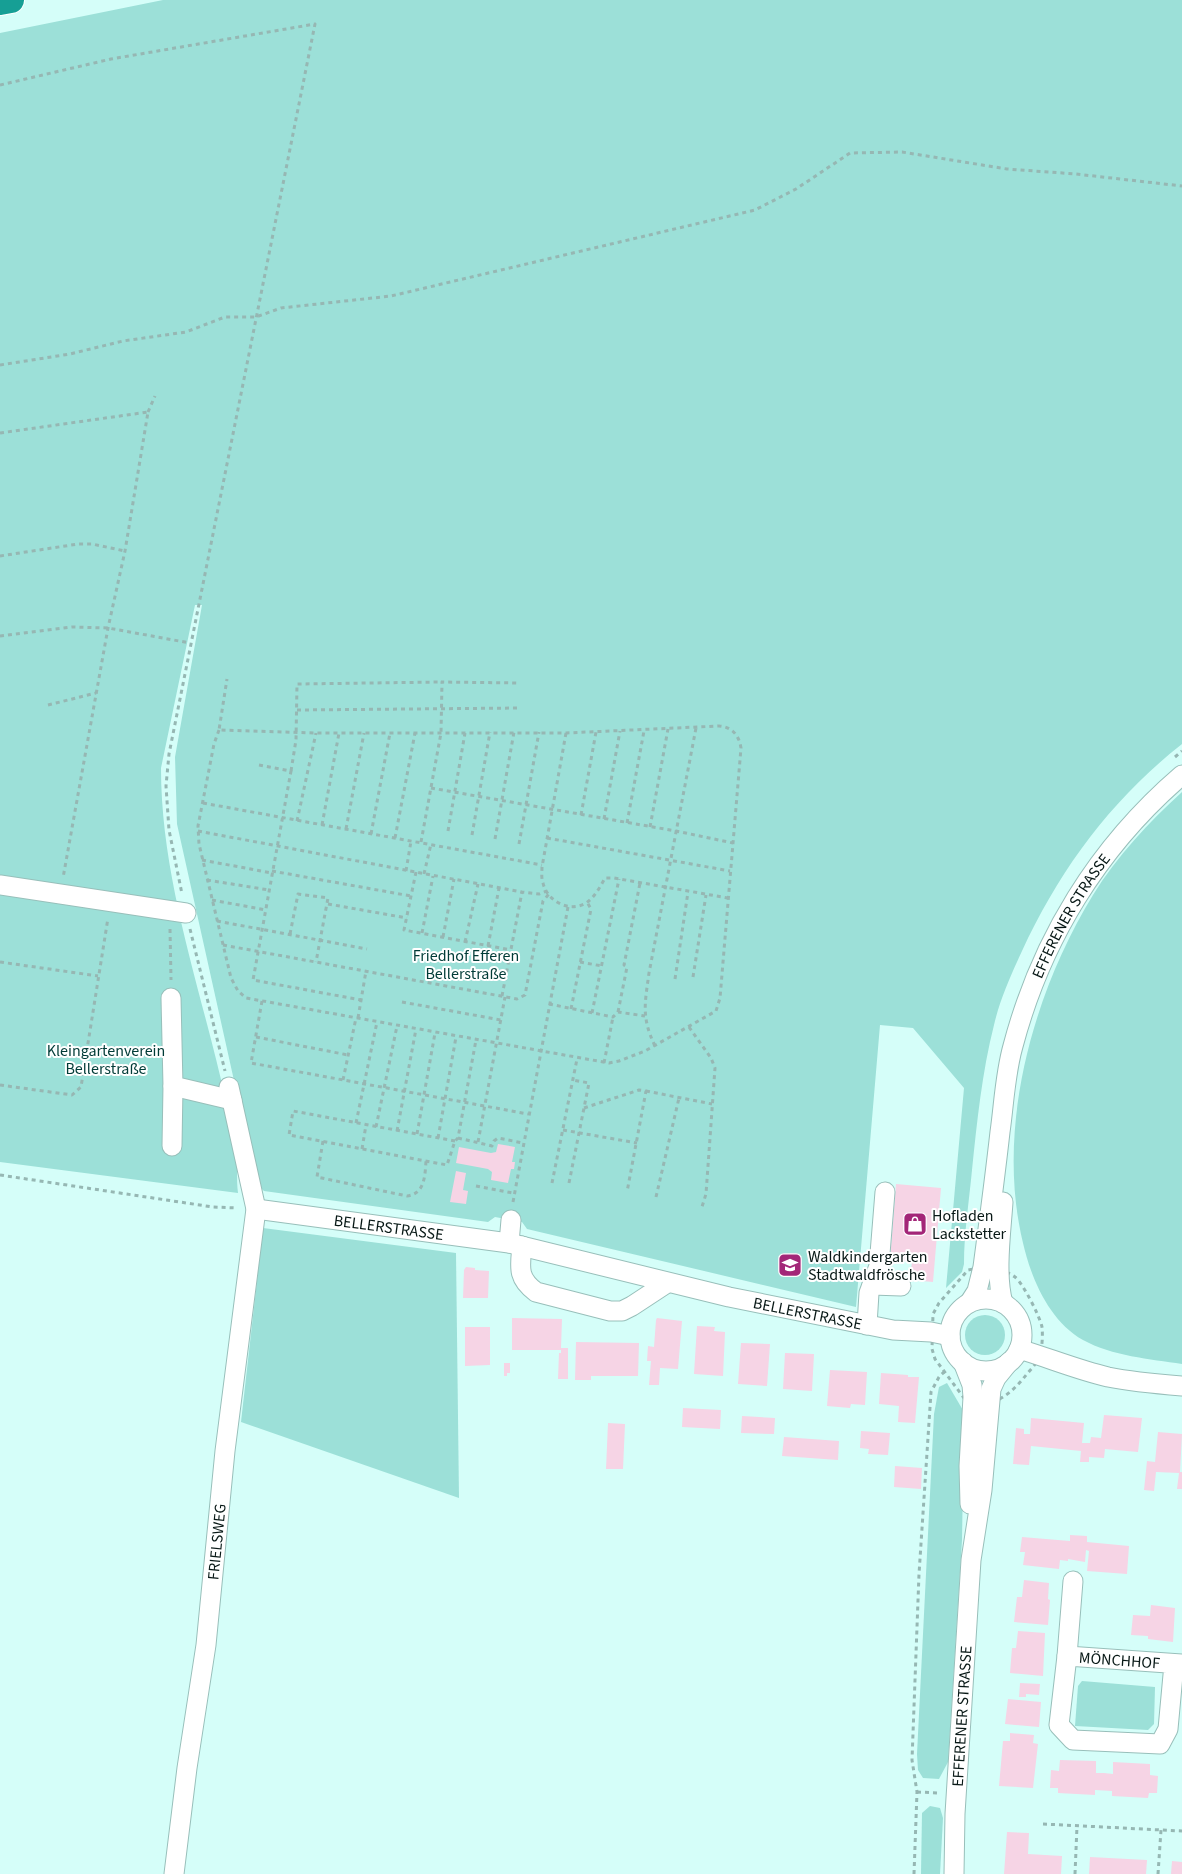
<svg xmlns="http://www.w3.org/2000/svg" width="1182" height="1874" font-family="'Source Sans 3',sans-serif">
  <rect width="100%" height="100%" fill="#d5fef9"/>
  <!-- green -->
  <g fill="#9ce0d8">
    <path d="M163 0H1182V744C1111 800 1060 869 1022 951 1011 975 1000 999 994 1025 982 1072 977 1122 972 1170 969 1202 964 1233 964 1264L962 1272 946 1288 964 1088 913 1028 880 1025 856 1307 527 1229 522 1222 495 1217 488 1222 264 1191 257 1184 177 824 175 757 202 605H195L161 768C161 867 192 963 216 1059 223 1088 231 1118 236 1148 238 1163 236 1178 238 1193L0 1162V33Z"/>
    <path d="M1182 792V1364C1150 1359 1112 1356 1083 1340 1049 1321 1031 1278 1023 1243 995 1128 1033 993 1093 895 1117 856 1149 822 1182 792Z"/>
    <path d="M263 1228 456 1253 459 1498 241 1422Z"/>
    <circle cx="985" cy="1335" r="20"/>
    <path d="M947 1383 964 1412 962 1540 948 1762 939 1779 923 1778 918 1770 917 1754 934 1414 939 1387Z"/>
    <path d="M1082 1681 1155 1687 1154 1724 1148 1730 1075 1726 1078 1686Z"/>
    <path d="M930 1806 940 1808 943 1818 940 1874H921L922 1813Z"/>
  </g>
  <!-- building -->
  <g fill="#f6d4e5">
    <path d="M498 1144 515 1147 512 1162H515L514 1169H511L508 1183 491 1180 492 1172 488 1169 456 1163 459 1147 491 1153 496 1152Z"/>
    <path d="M456 1171 466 1173 463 1190 468 1191 466 1204 450 1202Z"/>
    <path d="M896 1184 941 1188 933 1282 910 1280 912 1262 890 1260Z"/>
    <path d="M466 1267 475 1268V1270L489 1271 488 1298H463L464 1270Z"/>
    <path d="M512 1318 562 1319 561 1348H568V1379H558L559 1353H561V1350H512Z"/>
    <path d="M657 1318 682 1321 678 1369 660 1368 659 1385H649L651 1361H647L648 1346 654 1347 656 1320Z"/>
    <path d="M697 1326 715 1327 714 1331 725 1332 723 1376 694 1374Z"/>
    <path d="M465 1327H490V1365L465 1366Z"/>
    <path d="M576 1342 639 1343 638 1376H591V1380H575Z"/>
    <path d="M741 1343 770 1344 767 1386 738 1384Z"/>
    <path d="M785 1353 814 1354 812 1391 783 1389Z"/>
    <path d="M504 1363H510V1373H507V1376H504Z"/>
    <path d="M830 1370 867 1372 865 1405 851 1404 850 1408 827 1406Z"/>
    <path d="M881 1373 908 1375V1377H919L915 1423 898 1422 899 1406 879 1404Z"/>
    <path d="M683 1408 721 1410 720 1429 682 1427Z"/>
    <path d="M1104 1415 1142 1418 1138 1452 1105 1449 1104 1458 1089 1457V1462H1080L1081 1451 1031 1446 1029 1465 1013 1464 1016 1428 1024 1429V1434H1030L1031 1418 1084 1423 1082 1443H1090L1091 1437 1101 1438Z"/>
    <path d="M742 1416 775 1418 774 1434 741 1433Z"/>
    <path d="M608 1423 625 1424 623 1469H606Z"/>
    <path d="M861 1431 890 1433 888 1455 868 1454 869 1449 860 1448Z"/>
    <path d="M1158 1432 1182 1434 1180 1472H1182V1489H1177L1179 1473 1156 1472 1154 1491 1144 1490 1147 1461 1155 1462Z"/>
    <path d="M784 1437 839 1441 838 1460 782 1456Z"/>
    <path d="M895 1466 922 1468 921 1489 894 1487Z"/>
    <path d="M1070 1535 1087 1536V1542L1129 1546 1127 1574 1087 1571 1089 1551 1086 1550 1085 1562 1068 1559V1561L1060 1560 1059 1569 1023 1565 1025 1552H1020L1022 1537 1070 1541Z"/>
    <path d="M1024 1580 1049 1583 1048 1599 1050 1600 1048 1625 1014 1622 1017 1597H1022Z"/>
    <path d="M1151 1605 1175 1608 1173 1642 1148 1639V1636L1131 1635 1133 1615 1150 1616Z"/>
    <path d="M1018 1631 1045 1633 1043 1676 1010 1673 1012 1648H1016Z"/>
    <path d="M1020 1683 1040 1684 1039 1695 1026 1694V1697H1019Z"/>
    <path d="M1008 1699 1041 1702 1039 1727 1005 1724Z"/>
    <path d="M1010 1733 1034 1735 1033 1743 1038 1744 1033 1788 999 1786 1003 1741H1010Z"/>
    <path d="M1060 1760 1096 1761V1773H1104L1113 1774V1762L1150 1764V1775L1158 1776 1157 1793H1149L1148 1798 1112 1796V1791L1095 1790V1795L1058 1793V1788H1050L1051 1770 1059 1771Z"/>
    <path d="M1007 1832 1029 1833 1028 1854 1062 1856 1061 1874H1004Z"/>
    <path d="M1090 1857 1147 1860 1146 1874H1089Z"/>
    <path d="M1172 1861 1182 1862V1874H1171Z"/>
  </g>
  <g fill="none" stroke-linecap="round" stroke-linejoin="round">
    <!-- minor casing -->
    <g stroke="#98bfba" stroke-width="21">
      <g id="minor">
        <path d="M0 885 186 913"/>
        <path d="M171 998 173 1086 232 1100"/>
        <path d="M172 1146 173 1086"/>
        <path d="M1003 1202C1001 1232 995 1275 1003 1303"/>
        <path id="s1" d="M256 1209 509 1243 729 1297 893 1330 931 1332 950 1336"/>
        <path d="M509 1243 511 1220"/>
        <path d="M522 1246C520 1267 517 1278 536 1292L610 1311H622L632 1306 667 1283"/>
        <path d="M872 1285 901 1286"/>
        <circle cx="986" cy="1335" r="36"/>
        <path id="s2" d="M970 1302 977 1291 983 1267C989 1222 995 1177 1000 1132 1004 1104 1005 1074 1013 1046 1041 940 1098 847 1182 775"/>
        <path d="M867 1325 869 1293 879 1266 885 1192"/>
        <path d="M1019 1349C1049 1358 1078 1370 1108 1377 1133 1382 1157 1384 1182 1386"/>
        <path d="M963 1362 972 1385 973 1397 969 1466 970 1504"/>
        <path d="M1067 1656 1073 1581"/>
        <path id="s3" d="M1174 1664 1168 1729 1160 1744 1073 1740 1059 1725 1067 1656 1182 1664"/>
        <path id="s4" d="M174 1874 187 1768 206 1645 225 1451 256 1209 229 1087"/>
        <path id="s5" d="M954 1874 955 1814 971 1560 982 1490 991 1389 996 1378 1009 1362"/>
      </g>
    </g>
    <!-- highway casing -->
    <g stroke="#fff" stroke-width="28">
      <path id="highway" d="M0 2 11 0"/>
    </g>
    <!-- path -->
    <g stroke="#96b7b3" stroke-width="3" stroke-dasharray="4 4" stroke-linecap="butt">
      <path d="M0 85 111 59 315 24 169 754 166 786 169 830 182 894"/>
      <path d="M0 365 70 354 123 341 186 332 225 317H256L281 308 391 296 755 210 796 189 850 153 902 152 1007 169 1076 174 1182 186"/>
      <path d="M148 412 155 396"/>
      <path d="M0 433 148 412 125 551 108 628 63 878"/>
      <path d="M0 556 78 544H92L125 551"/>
      <path d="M0 636 72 627 108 628 190 643"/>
      <path d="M48 705 96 693"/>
      <path d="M297 710 520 708"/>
      <path d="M219 730 214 744 198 826 199 844 231 978 238 991 246 998 609 1063 619 1061 645 1051 716 1011 720 998 741 748C739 735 732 727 719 726L566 733H316L219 730 227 679"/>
      <path d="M566 733 542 867C542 872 541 877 543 883 547 901 569 913 586 903 595 897 600 887 605 878H614L728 898"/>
      <path d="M1175 757 1182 751"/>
      <path d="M259 765 291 771 253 980 361 1000"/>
      <path d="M291 771 296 740 297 684 442 682"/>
      <path d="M431 788 676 831 733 843"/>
      <path d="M203 803 542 865"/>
      <path d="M581 815 596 732"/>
      <path d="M604 819 620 731"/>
      <path d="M297 821 316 733"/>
      <path d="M627 823 644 731"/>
      <path d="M322 825 339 733"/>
      <path d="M650 827 668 729"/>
      <path d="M346 829 364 733"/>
      <path d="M198 831 522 892 539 894 547 891"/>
      <path d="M448 831 465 733"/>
      <path d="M371 834 390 733"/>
      <path d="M472 835 490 732"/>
      <path d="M395 838 415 733"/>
      <path d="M547 838 730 871"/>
      <path d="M495 839 514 732"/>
      <path d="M421 842 441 733 442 682 518 683"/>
      <path d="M519 844 539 732"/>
      <path d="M202 860 272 873"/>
      <path d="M272 871 411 896"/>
      <path d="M406 871 411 841"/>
      <path d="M416 872 404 930 511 950"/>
      <path d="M424 874 431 844"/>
      <path d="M207 880 269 890"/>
      <path d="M212 900 266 910"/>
      <path d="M328 904 407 918"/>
      <path d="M217 921 367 949"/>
      <path d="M170 929 171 980"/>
      <path d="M190 929 225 1071"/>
      <path d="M422 933 433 876"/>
      <path d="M290 934 298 894 328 898 316 962"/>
      <path d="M443 937 454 879"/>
      <path d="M465 942 478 884"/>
      <path d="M223 945 517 999 525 995 543 901 549 894"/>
      <path d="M488 946 499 888"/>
      <path d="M0 962 98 976"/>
      <path d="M580 962 602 966"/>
      <path d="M693 977 706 895"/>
      <path d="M675 979 688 892"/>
      <path d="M502 996 522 892"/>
      <path d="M262 1001 251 1063 528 1114"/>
      <path d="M402 1002 501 1020"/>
      <path d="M549 1004 613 1017 618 1012 645 1016"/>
      <path d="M571 1009 591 909 587 902"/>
      <path d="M618 1012 627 967 624 965 640 883"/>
      <path d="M592 1013 619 879"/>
      <path d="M358 1018 366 971"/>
      <path d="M689 1027 711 1058 715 1068 706 1194 701 1210"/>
      <path d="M256 1037 348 1055"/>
      <path d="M655 1046C641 1017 645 1003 649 973L696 728"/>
      <path d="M604 1063 613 1017"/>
      <path d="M343 1080 356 1018"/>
      <path d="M0 1085 72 1095 81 1087 108 918"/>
      <path d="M646 1091 712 1104"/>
      <path d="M584 1108 639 1090 646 1091 627 1192"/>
      <path d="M356 1123 377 1022"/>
      <path d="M376 1127 397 1026"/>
      <path d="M563 1130 637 1143"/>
      <path d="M397 1131 416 1029"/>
      <path d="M417 1134 435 1033"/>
      <path d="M438 1138 456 1037"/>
      <path d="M458 1138 492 1146 494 1141 498 1138 523 1143"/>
      <path d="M323 1141 317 1177 407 1196C425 1194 425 1175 426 1161"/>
      <path d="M455 1141 293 1111 289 1135 447 1165 455 1141 458 1138 476 1040"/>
      <path d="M478 1142 505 997"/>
      <path d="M362 1149 366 1125"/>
      <path d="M0 1175 213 1207 237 1208"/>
      <path d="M552 1183 577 1059"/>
      <path d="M569 1183 589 1083 573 1080"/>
      <path d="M476 1186 513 1193"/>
      <path d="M656 1197 679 1098"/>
      <path d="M513 1202 568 907"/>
      <path d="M983 1267C995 1268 1005 1270 1015 1277 1023 1283 1040 1317 1042 1327 1043 1336 1042 1350 1039 1358 1035 1366 1028 1372 1023 1379 1006 1398 989 1411 964 1398L935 1359 932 1349 933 1314 939 1303 968 1270Z"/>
      <path d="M917 1792 939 1793"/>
      <path d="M1043 1824 1182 1831"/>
      <path d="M914 1874 917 1792 912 1760 919 1574 931 1392 939 1377 944 1372"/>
      <path d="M1075 1874 1077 1826"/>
      <path d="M1158 1874 1161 1830"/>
    </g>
    <!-- minor -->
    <use href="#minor" stroke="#fff" stroke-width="19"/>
    <!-- highway -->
    <use href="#highway" stroke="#169f95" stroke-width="26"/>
  </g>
  <!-- icons -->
  <defs>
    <g id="shop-square" transform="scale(1.25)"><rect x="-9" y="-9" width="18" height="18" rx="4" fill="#a32678" stroke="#fff"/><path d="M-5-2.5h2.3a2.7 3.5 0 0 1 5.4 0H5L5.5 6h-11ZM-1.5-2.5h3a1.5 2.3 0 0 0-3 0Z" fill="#fff"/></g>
    <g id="school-square" transform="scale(1.25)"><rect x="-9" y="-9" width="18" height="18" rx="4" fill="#a32678" stroke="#fff"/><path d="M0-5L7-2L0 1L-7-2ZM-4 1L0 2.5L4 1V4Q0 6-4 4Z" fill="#fff"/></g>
  </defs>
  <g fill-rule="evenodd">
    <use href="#shop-square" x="915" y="1224"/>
    <use href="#school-square" x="790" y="1265"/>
  </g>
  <g text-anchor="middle" stroke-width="4" stroke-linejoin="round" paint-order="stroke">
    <!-- street labels -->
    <g font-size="16" fill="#081816" stroke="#fff">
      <text dy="6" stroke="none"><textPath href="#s2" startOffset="404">EFFERENER STRASSE</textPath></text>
      <text dy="6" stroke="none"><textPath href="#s1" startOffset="134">BELLERSTRASSE</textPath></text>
      <text dy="6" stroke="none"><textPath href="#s1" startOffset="562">BELLERSTRASSE</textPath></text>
      <text dy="6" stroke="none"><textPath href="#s4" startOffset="335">FRIELSWEG</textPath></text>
      <text dy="6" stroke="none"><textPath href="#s3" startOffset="312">MÖNCHHOF</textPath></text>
      <text dy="6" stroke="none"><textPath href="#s5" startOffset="158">EFFERENER STRASSE</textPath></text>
    </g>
    <!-- park labels -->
    <g font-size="16" fill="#003b37" stroke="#fff">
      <text x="466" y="961">Friedhof Efferen<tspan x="466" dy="18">Bellerstraße</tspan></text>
      <text x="106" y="1056">Kleingartenverein<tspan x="106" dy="18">Bellerstraße</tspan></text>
    </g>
    <!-- poi labels -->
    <g font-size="16" fill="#081816" stroke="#fff" text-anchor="start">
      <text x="932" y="1221">Hofladen<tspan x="932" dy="18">Lackstetter</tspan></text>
      <text x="808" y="1262">Waldkindergarten<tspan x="808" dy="18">Stadtwaldfrösche</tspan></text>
    </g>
  </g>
</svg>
